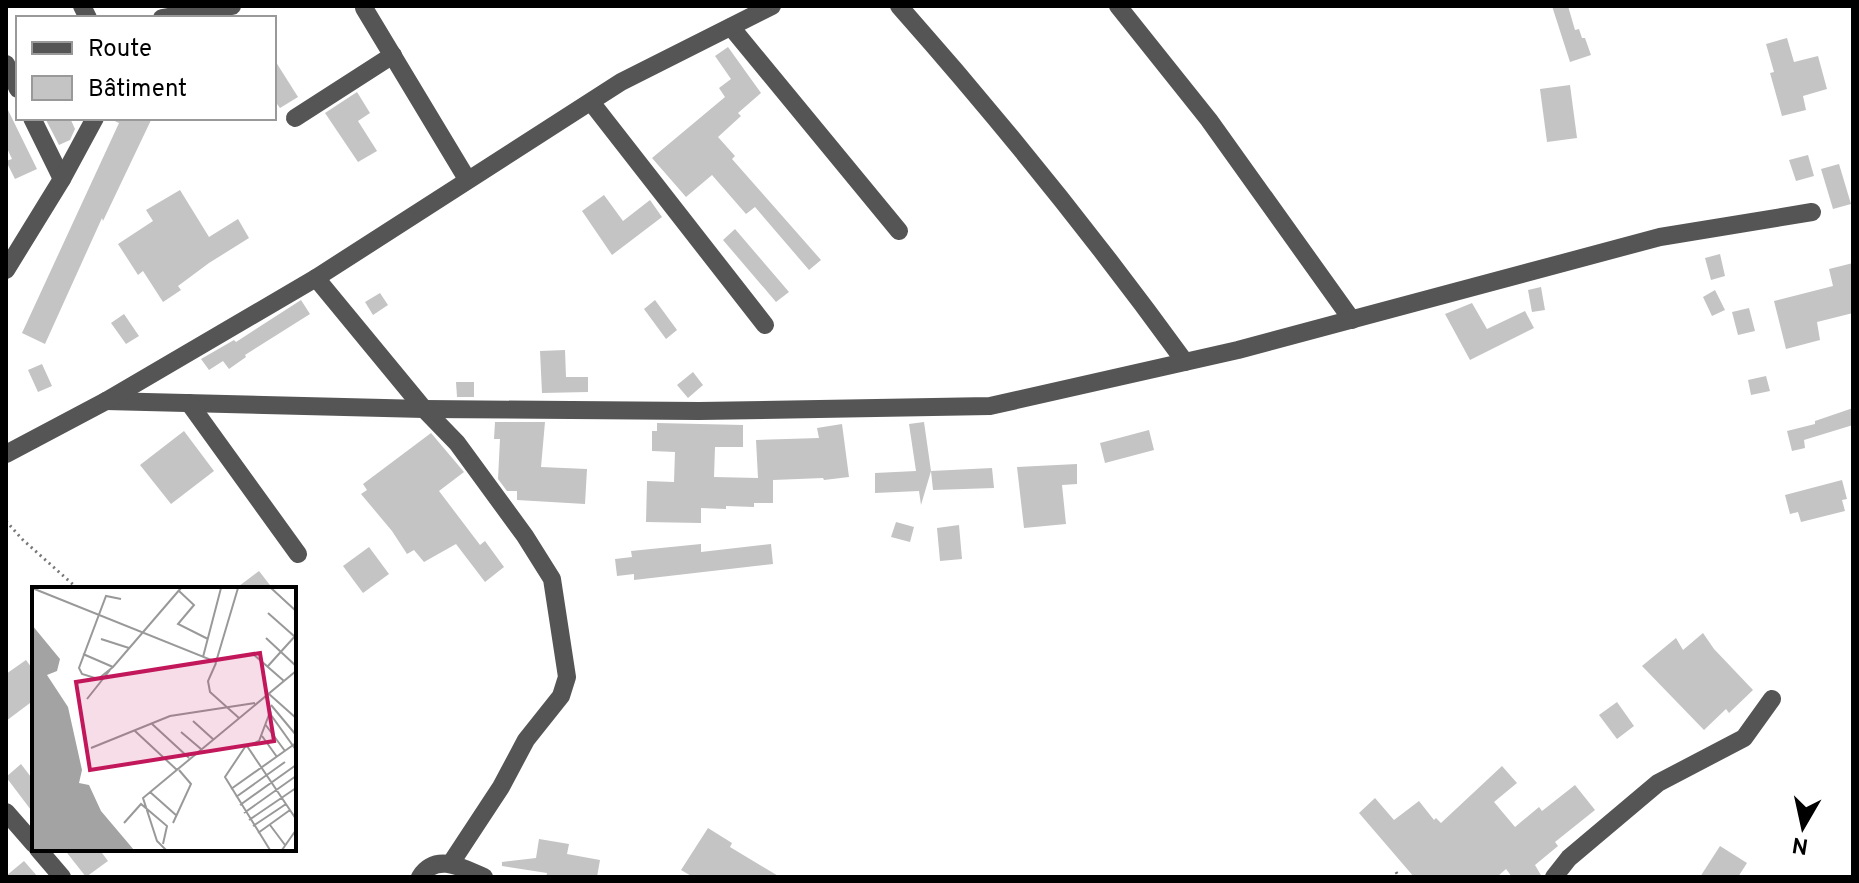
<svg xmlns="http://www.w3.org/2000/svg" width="1859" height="883" font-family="Overpass,sans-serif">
  <rect width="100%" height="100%" fill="#fff"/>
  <!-- building -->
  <g fill="#c4c4c4">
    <path d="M1552 6H1568L1575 30 1579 29 1582 38H1585L1591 55 1570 62Z"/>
    <path d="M1787 38 1794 62 1818 56 1827 89 1803 96 1806 110 1782 116 1770 73 1774 72 1766 44Z"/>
    <path d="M728 47 761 93 738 113 741 116 718 137 735 156 732 159 821 260 809 270 755 207 746 214 712 175 686 197 652 158 725 97 719 88 731 79 715 56Z"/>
    <path d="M274 59 298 97 280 108 274 100Z"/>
    <path d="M1570 85 1577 138 1547 142 1540 89Z"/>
    <path d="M357 92 370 113 358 121 377 151 358 162 325 113Z"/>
    <path d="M6 106 37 169 15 179 6 161 12 159 6 146Z"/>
    <path d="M45 118H70L75 129 70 140 59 145Z"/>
    <path d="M108 118H152L103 221 102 218 45 344 22 333 119 123Z"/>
    <path d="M1808 155 1814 176 1796 181 1789 160Z"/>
    <path d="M1839 164 1851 204 1833 209 1821 169Z"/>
    <path d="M180 190 209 237 238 219 249 238 209 263 178 286 181 290 163 302 143 271 138 275 118 244 153 221 146 210Z"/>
    <path d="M604 195 623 221 650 200 662 217 612 255 582 211Z"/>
    <path d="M735 229 789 292 776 302 723 240Z"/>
    <path d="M1720 254 1725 276 1711 280 1705 258Z"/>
    <path d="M1853 263V313L1817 322 1820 340 1786 349 1774 301 1833 286 1829 269Z"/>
    <path d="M1541 287 1545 310 1532 312 1528 290Z"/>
    <path d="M1715 290 1725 310 1712 316 1703 297Z"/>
    <path d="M380 293 388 305 373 315 365 302Z"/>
    <path d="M301 300 310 314 245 355 246 357 229 369 223 361 209 370 201 359 234 340 236 342Z"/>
    <path d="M655 300 677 330 666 339 644 309Z"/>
    <path d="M1472 303 1487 329 1525 311 1534 328 1470 360 1445 314Z"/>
    <path d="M1749 308 1755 331 1738 335 1732 312Z"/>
    <path d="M124 314 139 336 126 344 111 323Z"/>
    <path d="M565 350 566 377H588V392L542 393 540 351Z"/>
    <path d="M42 364 52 386 38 392 28 370Z"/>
    <path d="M693 372 703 385 688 398 677 385Z"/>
    <path d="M1766 376 1770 391 1751 395 1748 380Z"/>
    <path d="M456 382H474V397H457Z"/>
    <path d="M1853 408V425L1804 440 1805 448 1792 451 1787 431 1815 424V421Z"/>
    <path d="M495 422H545L541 467 587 469 585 504 517 500V491H507L498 479 500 439H494Z"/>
    <path d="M924 422 931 471 992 468 994 488 933 490 931 471 921 505 919 491 875 493V473L916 471 909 424Z"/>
    <path d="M657 423 743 425V447H715L714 477 758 478 756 440 819 438 817 428 842 424 849 477 824 480 823 478 773 480V503H754V507L726 506V509L701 508V523L646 522 647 481 674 482 675 452 652 451V431H657Z"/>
    <path d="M1149 430 1154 450 1105 463 1100 443Z"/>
    <path d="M184 431 214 471 171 504 140 465Z"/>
    <path d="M431 433 464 472 439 491 480 545 485 541 504 567 485 582 456 544 424 562 414 550 407 554 392 531 361 494 367 490 363 484Z"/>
    <path d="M1077 464V484L1062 485 1066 524 1024 528 1017 467Z"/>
    <path d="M1842 480 1847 499 1842 500 1845 511 1801 522 1798 512 1790 514 1785 495Z"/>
    <path d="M896 522 914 527 910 542 891 537Z"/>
    <path d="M959 525 962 559 940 561 937 528Z"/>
    <path d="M701 544V552L771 544 773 564 634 580V574L617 576 615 559 632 557 631 551Z"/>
    <path d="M369 547 389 574 363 593 343 566Z"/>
    <path d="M259 571 273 589H235Z"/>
    <path d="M1703 633 1714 649 1753 690 1729 713 1726 709 1704 730 1642 666 1676 638 1683 650Z"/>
    <path d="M26 660 34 671V700L6 721V674Z"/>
    <path d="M1617 702 1634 726 1617 739 1599 715Z"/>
    <path d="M21 764 34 781V814L6 777Z"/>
    <path d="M1502 766 1517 783 1494 802 1515 827 1539 807 1542 811 1575 785 1595 810 1555 842 1558 846 1535 865 1542 877H1512L1506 869 1497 877H1414L1359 813 1375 798 1394 820 1419 801 1434 820 1436 818 1441 823Z"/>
    <path d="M708 828 732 843 730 847 780 877H693L681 870Z"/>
    <path d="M539 839 569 844 567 854 600 860 597 877H546L547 873 502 866V862L536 858Z"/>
    <path d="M1720 846 1747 863 1738 877H1700Z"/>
    <path d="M64 849H99L108 861 86 877Z"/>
    <path d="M24 861 38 877H6V876Z"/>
  </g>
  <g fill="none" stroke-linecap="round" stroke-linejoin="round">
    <!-- path -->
    <g stroke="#777" stroke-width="3" stroke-dasharray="2 4" stroke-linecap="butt">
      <path d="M6 521 22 539 78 589"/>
      <path d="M1396 872 1399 877"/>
    </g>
    <!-- minor -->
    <g stroke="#555" stroke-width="18">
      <path d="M82 6 88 18"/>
      <path d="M899 6C1000 120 1095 238 1185 362"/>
      <path d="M1118 6 1209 120 1352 320"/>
      <path d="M364 8 467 179"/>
      <path d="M162 18 232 6"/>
      <path d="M731 27 899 231"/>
      <path d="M6 64 18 89"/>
      <path d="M591 102 765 325"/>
      <path d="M32 118 62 179"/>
      <path d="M295 118 393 55"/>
      <path d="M6 270 62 179 95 118"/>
      <path d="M316 278 424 409 457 443 525 536 552 579 567 677 561 696 526 740 501 787 451 863"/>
      <path d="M106 401 424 409 699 411 990 406 1238 350 1660 237 1812 212"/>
      <path d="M189 403 298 554"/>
      <path d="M6 454 106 401 316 278 621 82 772 6"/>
      <path d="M6 812 34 844"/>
      <path d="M38 849 62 877"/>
      <path d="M420 877C436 852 463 868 484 877"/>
      <path d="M1554 877 1569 858 1658 783 1744 738 1772 699"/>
    </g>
  </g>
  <!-- overview -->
  <g transform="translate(32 587)">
    <rect width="264" height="264" fill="#fff"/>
    <path d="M0 38 28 72 25 84 15 88 36 120 50 183 47 196 57 198 69 224 102 263H0Z" fill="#a3a3a3"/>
    <path fill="none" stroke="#999" stroke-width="2" d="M0 1 184 75 206 1M239 1 264 24M147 4 162 18 146 37 176 52M89 12 74 9 47 81 50 87 66 92 81 80 149 1M236 26 262 49M234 51 264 79M69 52 97 61M51 67 81 80M221 67 252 94M171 70 189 1M184 76 176 94 178 105 207 131M236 79 264 48M237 107 264 131M235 109 239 128 264 163M55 112 78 83M239 118 264 148M161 134 182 153M119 136 157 171M233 137 253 164M103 144 145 183M149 145 169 162M230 149 245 170M215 159 264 232M59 161 138 129 223 116M199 202 264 156M118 205 145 229M204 210 253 175M208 218 264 178M212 226 264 189M217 233 264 201M92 236 109 217 135 239 131 257M141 236 159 197 147 183M238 238 253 258M221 239 254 217M226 246 258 223M134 263 125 254 111 211 264 84M238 263 193 190 213 160 227 154 238 125M250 263 264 243"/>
    <path fill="#c2185b" fill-opacity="0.15" stroke="#c2185b" stroke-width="4" d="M228 66 242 154 58 183 44 95Z"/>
    <rect width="264" height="264" fill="none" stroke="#000" stroke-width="4"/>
  </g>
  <!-- border -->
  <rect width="1859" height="883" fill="none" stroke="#000000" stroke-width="16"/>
  <!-- legend -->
  <rect x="16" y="16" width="260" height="104" fill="#ffffff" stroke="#999999" stroke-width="2"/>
  <rect x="32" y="42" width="40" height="12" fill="#555555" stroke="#999999" stroke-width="2"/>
  <text x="88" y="56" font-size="24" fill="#000000">Route</text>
  <rect x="32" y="76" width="40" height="24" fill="#c4c4c4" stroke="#999999" stroke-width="2"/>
  <text x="88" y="96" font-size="24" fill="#000000">Bâtiment</text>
  <!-- north arrow -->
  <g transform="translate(1803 827) rotate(189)" stroke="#ffffff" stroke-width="6" paint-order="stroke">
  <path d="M0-6L14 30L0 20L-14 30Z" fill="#000000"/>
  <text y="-12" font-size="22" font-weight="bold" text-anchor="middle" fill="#000000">N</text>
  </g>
</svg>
